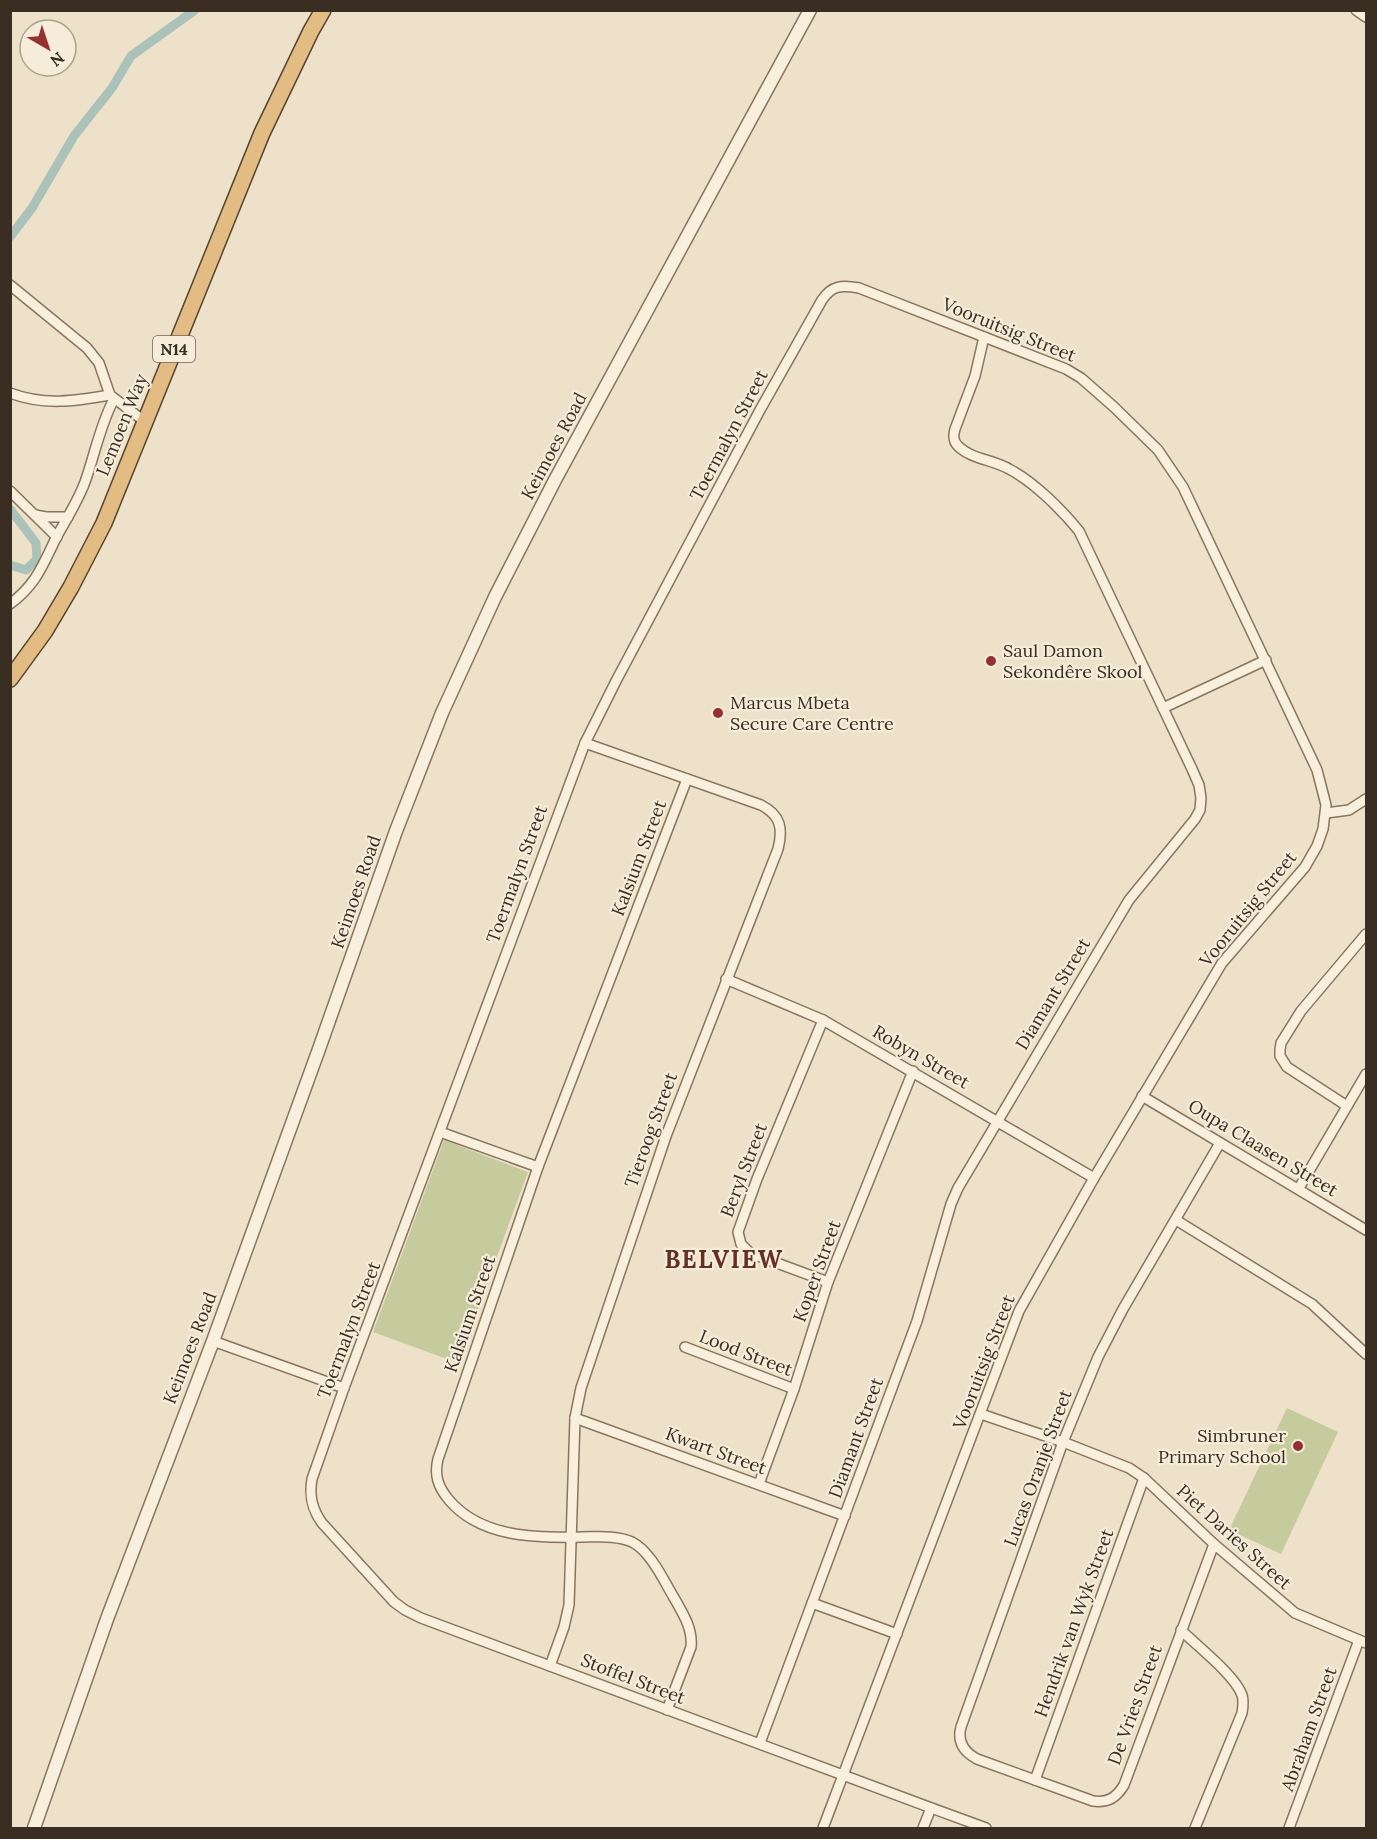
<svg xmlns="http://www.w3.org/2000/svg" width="1377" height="1839" font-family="Lora,serif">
  <rect width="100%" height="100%" fill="#ede2c9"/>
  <!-- green -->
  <g fill="#c6cb9d">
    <path d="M444 1140 528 1172 458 1363 373 1332Z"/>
    <path d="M1287 1408 1338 1432 1281 1554 1229 1530Z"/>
  </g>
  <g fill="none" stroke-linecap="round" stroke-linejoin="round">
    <!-- canal -->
    <g stroke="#aac2ba" stroke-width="9">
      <path d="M10 237 32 208 74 136 112 88 131 56 195 10"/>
      <path d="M10 509 36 543 37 559 26 570 10 565"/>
    </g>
    <!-- minor casing -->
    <g stroke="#89755f" stroke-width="12">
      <g id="minor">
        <path d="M1356 10 1366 17"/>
        <path d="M10 285 87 348 99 363 110 395 144 421"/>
        <path d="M10 393C44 406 76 401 110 395"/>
        <path d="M10 491 57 537"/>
        <path d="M35 515 46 517H68"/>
        <path d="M10 604C37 584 43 564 57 536 67 518 78 501 85 482 95 454 100 425 114 399"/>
        <path d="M1163 708 1266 660"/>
        <path d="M1326 813 1349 810 1366 799"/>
        <path d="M726 979 823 1020 1094 1178"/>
        <path d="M823 1020 757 1179 738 1232 741 1244 750 1253 828 1282"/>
        <path d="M1142 1096 1366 1230"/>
        <path d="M1347 1106 1287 1067 1280 1056V1050L1281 1043 1301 1011 1366 934"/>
        <path d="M440 1132 538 1167"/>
        <path d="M1299 1188 1366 1074"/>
        <path d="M1176 1220 1312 1304 1366 1354"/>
        <path d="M213 1341 344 1388"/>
        <path d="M685 1347 794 1389"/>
        <path d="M981 1414 1063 1442 1129 1468 1144 1478 1214 1544 1295 1613 1366 1643"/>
        <path d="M575 1418 845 1516"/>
        <path d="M759 1484 794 1389 828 1282 913 1071"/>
        <path d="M1214 1544 1124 1785C1116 1798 1108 1803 1093 1801L977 1759C964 1752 957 1742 961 1727L1063 1442 1098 1357 1123 1309 1220 1143"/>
        <path d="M812 1603 897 1634"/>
        <path d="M1181 1630C1197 1646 1235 1675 1242 1695 1244 1701 1243 1707 1242 1713L1195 1828"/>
        <path d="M550 1666 564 1627 569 1605 575 1418 581 1388 666 1136 778 849C783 829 781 815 761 805L585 743"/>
        <path d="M667 1710 691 1647C693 1628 682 1612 673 1596 663 1579 650 1551 632 1542 616 1535 598 1537 582 1537 537 1538 481 1538 449 1500 438 1487 434 1475 438 1459L538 1167 687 779"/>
        <path d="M760 1743 917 1321 951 1204 958 1188 1129 900 1195 819 1200 810 1201 798 1199 785 1192 769 1079 531C1062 510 1033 481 1009 469 994 460 971 459 958 446 953 441 953 436 955 429L975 376 984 337"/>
        <path d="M1035 1780 1144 1478"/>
        <path d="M823 1828 1019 1311 1094 1178 1222 963 1305 867 1317 846 1323 829 1326 805 1317 770 1183 487 1158 450 1114 407 1081 378 1066 369 859 288C842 285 832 285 822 300L760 410 616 681 585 743 344 1388 312 1479C309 1496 312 1509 322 1523L394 1602 405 1610 421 1618C609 1687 797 1759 986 1828"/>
        <path d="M923 1828 931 1808"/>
        <path d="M1289 1828 1359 1640"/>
      </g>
    </g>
    <!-- tertiary casing -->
    <g stroke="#89755f" stroke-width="15">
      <path id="tertiary" d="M34 1828 107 1619 213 1341 319 1049 396 831 442 713 495 597 555 480 810 10"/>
    </g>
    <!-- trunk casing -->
    <g stroke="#574332" stroke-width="18">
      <path id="trunk" d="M10 679 45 631 71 587 104 523 262 133 311 31 323 10"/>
    </g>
    <!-- minor -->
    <use href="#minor" stroke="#f8efdd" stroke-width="9"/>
    <!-- tertiary -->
    <use href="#tertiary" stroke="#f8efdd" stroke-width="12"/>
    <!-- trunk -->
    <use href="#trunk" stroke="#e2bc82" stroke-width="15"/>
  </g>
  <!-- markers -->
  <g fill="#953133" stroke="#f5ecd9" stroke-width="2">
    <circle cx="991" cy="661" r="6"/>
    <circle cx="718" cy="713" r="6"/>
    <circle cx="1298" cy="1446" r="6"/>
  </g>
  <g text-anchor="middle" stroke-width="4.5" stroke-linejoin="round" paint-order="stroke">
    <!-- shield labels -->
    <rect fill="#f5ecd9" stroke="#726658" stroke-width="1.5" x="153" y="336" width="42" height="26" rx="4.5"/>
    <g font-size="16" font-weight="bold" fill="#3a2d21">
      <text x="174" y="355">N14</text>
    </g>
    <!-- street labels -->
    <g font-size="18" fill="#3a2d21" stroke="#f5ecd9">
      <text transform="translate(1009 330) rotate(22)" y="6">Vooruitsig Street</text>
      <text transform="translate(122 425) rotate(-68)" y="6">Lemoen Way</text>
      <text transform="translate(729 435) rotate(-62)" y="6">Toermalyn Street</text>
      <text transform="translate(554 446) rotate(-62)" y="6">Keimoes Road</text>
      <text transform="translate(639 858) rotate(-69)" y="6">Kalsium Street</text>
      <text transform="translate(517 874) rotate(-70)" y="6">Toermalyn Street</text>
      <text transform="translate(356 892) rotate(-71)" y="6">Keimoes Road</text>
      <text transform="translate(1248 909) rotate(-51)" y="6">Vooruitsig Street</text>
      <text transform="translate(1053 994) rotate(-59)" y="6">Diamant Street</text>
      <text transform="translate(921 1057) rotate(30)" y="6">Robyn Street</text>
      <text transform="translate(651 1130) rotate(-70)" y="6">Tieroog Street</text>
      <text transform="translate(1263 1148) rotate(31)" y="6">Oupa Claasen Street</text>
      <text transform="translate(744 1170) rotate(-69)" y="6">Beryl Street</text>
      <text transform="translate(817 1271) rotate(-70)" y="6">Koper Street</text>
      <text transform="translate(470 1314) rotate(-71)" y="6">Kalsium Street</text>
      <text transform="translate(349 1330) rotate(-69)" y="6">Toermalyn Street</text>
      <text transform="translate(190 1348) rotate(-69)" y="6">Keimoes Road</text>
      <text transform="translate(746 1353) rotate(21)" y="6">Lood Street</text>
      <text transform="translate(984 1362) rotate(-69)" y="6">Vooruitsig Street</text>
      <text transform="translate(856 1438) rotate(-70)" y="6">Diamant Street</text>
      <text transform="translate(716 1451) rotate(20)" y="6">Kwart Street</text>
      <text transform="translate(1038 1468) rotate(-70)" y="6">Lucas Oranje Street</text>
      <text transform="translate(1234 1537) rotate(42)" y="6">Piet Daries Street</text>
      <text transform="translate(1074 1623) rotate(-70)" y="6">Hendrik van Wyk Street</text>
      <text transform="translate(633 1679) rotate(21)" y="6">Stoffel Street</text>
      <text transform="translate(1135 1705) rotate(-70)" y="6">De Vries Street</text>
      <text transform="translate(1309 1729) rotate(-70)" y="6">Abraham Street</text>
    </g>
    <!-- poi labels -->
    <g font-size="18" fill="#3a2d21" stroke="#f5ecd9" text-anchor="start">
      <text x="1003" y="657">Saul Damon<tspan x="1003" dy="21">Sekondêre Skool</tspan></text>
      <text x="730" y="709">Marcus Mbeta<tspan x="730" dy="21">Secure Care Centre</tspan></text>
      <text x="1286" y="1442" text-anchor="end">Simbruner<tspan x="1286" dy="21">Primary School</tspan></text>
    </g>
    <!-- district labels -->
    <g font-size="24" font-weight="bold" letter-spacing="1.5" fill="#653023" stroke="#f5ecd9">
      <text x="724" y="1268">BELVIEW</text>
    </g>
  </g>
  <!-- border -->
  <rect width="1377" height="1839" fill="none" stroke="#3a2d21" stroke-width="24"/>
  <!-- north arrow -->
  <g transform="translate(48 48) rotate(141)"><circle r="28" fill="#f5ecd9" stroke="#aaa08f" stroke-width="1.5"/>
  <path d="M0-4.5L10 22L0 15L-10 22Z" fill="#953133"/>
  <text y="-9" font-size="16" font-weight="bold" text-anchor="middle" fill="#3a2d21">N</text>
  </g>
</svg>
